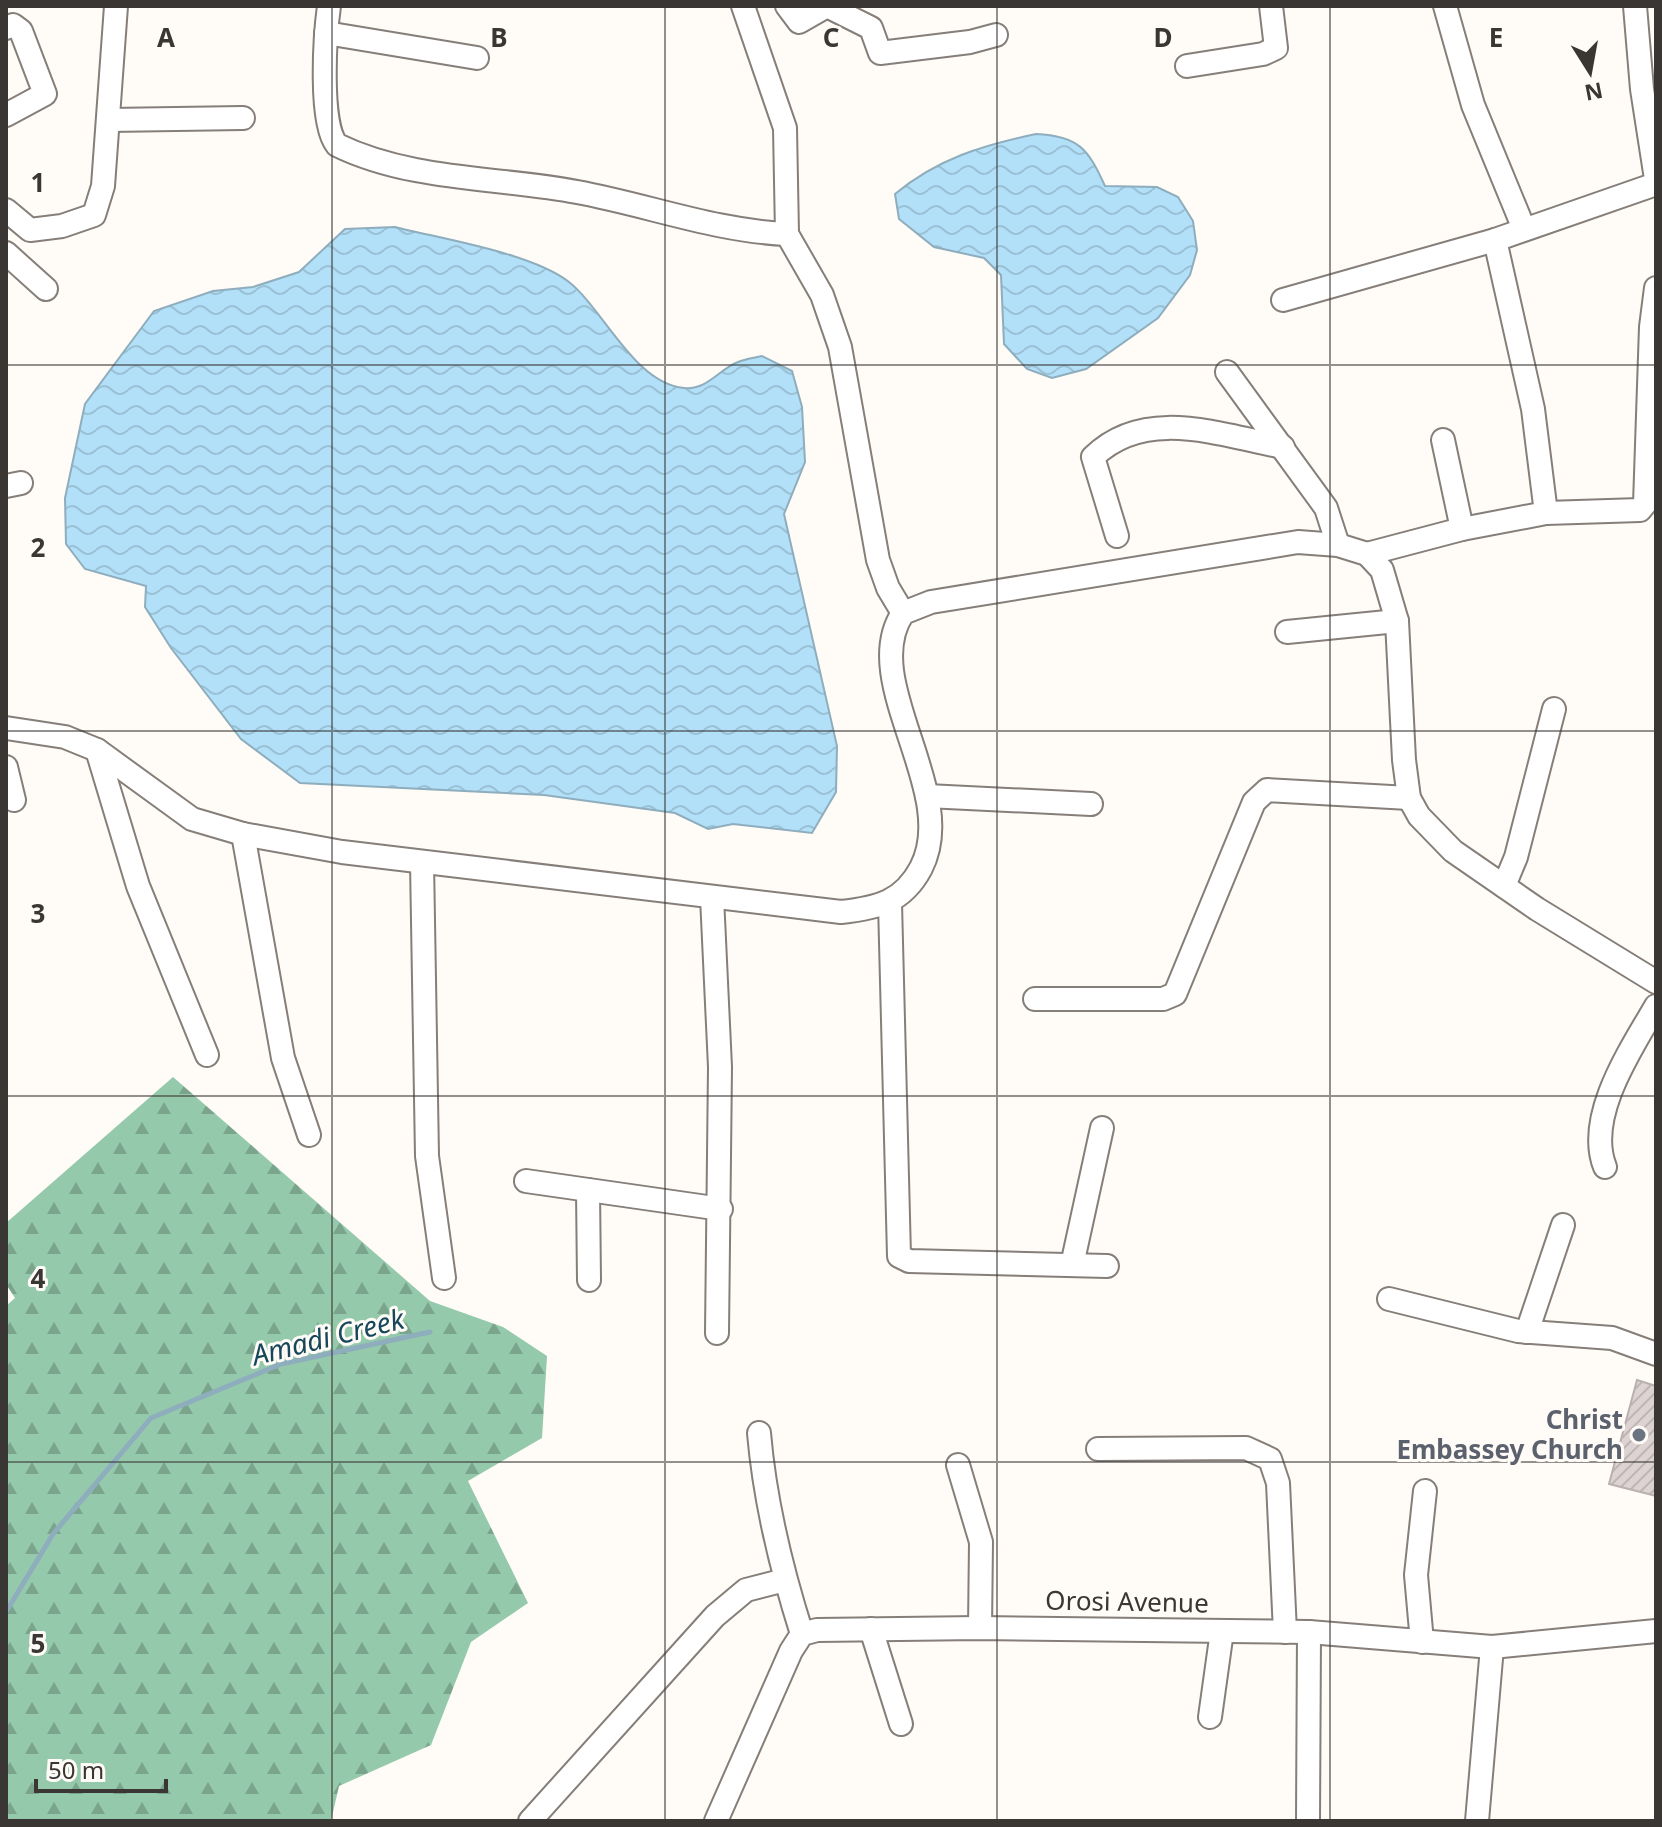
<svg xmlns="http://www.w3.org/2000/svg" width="1662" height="1827" font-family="'Noto Sans',sans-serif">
  <defs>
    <pattern id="forest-firs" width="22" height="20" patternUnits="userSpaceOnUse" patternTransform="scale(2)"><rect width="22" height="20" fill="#94caab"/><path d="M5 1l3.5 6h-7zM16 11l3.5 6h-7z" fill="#7aa58c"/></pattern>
    <pattern id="water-waves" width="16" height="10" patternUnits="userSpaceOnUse" patternTransform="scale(2)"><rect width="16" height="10" fill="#b2e0f8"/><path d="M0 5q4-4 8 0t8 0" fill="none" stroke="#9ac1d5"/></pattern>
    <pattern id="building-hatch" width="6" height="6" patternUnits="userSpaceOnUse" patternTransform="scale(2)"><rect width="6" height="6" fill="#ddd3d2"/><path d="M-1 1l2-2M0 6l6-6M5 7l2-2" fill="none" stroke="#beb6b5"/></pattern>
  </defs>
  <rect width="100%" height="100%" fill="#fffbf7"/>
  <!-- forest -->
  <path fill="url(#forest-firs)" d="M173 1077 430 1301 503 1327 547 1356 542 1438 468 1481 528 1603 471 1642 431 1745 339 1786 331 1821H6V1306L15 1298 6 1284V1223Z"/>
  <!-- water -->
  <g fill="url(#water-waves)" stroke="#8eadbd" stroke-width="2">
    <path d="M1036 134C1079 136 1088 149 1105 186L1157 187 1178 197 1193 221 1197 250 1190 275 1158 318 1086 369 1052 378 1027 369 1004 344 1001 275 984 258 934 247 899 219 895 194C937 159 983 145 1036 134Z"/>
    <path d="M395 227C442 239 532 253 569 282 604 310 635 384 684 388 708 390 719 369 738 362 745 359 754 358 762 356L792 371 802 407 805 462 784 514 837 746 836 792 812 833 733 824 708 829 675 813 544 795 300 783 241 739 171 648 145 607 146 586 85 569 66 544 65 498 85 404 154 311 213 291 253 287 299 272 345 229Z"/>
  </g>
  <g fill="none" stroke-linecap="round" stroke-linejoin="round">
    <!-- stream -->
    <path stroke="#8eadbd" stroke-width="5" d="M6 1612 53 1534 151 1418 281 1364 430 1332"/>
  </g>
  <!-- building -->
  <path fill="url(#building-hatch)" stroke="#b9b0af" stroke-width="2" d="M1637 1380 1656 1386V1496L1609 1484Z"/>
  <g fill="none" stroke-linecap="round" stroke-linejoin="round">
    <!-- minor casing -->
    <g stroke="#857e79" stroke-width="26">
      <g id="minor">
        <path d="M329 6C325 35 319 124 337 145 411 181 498 177 577 192 648 205 715 231 787 234"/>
        <path d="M743 6 785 128 787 234 822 295 840 347 878 560 888 588 903 613"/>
        <path d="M787 6 799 22 827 6"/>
        <path d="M827 6 871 28 880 53 970 42 996 35"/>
        <path d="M1445 6 1473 105 1524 229"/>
        <path d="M1635 6 1642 89 1656 179"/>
        <path d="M6 28 13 25 21 31 45 94 6 115"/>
        <path d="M326 33 477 58"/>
        <path d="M1187 66 1263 54 1276 48 1271 6"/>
        <path d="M109 120 243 118"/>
        <path d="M6 210 30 230 62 226 94 215 103 186 116 6"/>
        <path d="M1495 240 1533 409 1546 513"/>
        <path d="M6 253 46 289"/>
        <path d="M1283 300 1495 240 1656 184"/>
        <path d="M1227 372 1326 508 1338 545"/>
        <path d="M1443 440 1462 529"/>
        <path d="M6 486 21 483"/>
        <path d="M1117 536 1093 457C1145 406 1220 435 1283 447"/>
        <path d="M1367 554 1462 529 1546 513 1640 510 1645 504 1651 327 1656 288"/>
        <path d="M1287 632 1397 621"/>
        <path d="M6 728 65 737 97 750 192 819 243 834 342 852 841 912C878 908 903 902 921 868 961 792 857 681 903 613L931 602 1298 542 1338 545 1367 554 1382 570 1397 621 1404 760 1409 798 1419 816 1453 851 1537 909 1656 982"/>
        <path d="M97 750 138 886 207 1055"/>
        <path d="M6 767 14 800"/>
        <path d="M927 796 1091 804"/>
        <path d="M243 834 283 1058 309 1135"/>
        <path d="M422 862 427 1156 444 1278"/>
        <path d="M1504 886 1516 857 1554 709"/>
        <path d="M712 897 720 1067 717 1333"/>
        <path d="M890 903 899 1256 909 1261 1107 1266"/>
        <path d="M1035 999H1163L1175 994 1254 802 1267 790 1409 798"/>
        <path d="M1605 1167C1585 1117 1631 1049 1656 1006"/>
        <path d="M526 1181 721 1209"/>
        <path d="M588 1190 589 1280"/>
        <path d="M1072 1265 1102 1128"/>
        <path d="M1389 1299 1518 1331 1612 1338 1656 1354"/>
        <path d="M1527 1332 1563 1225"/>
        <path d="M759 1433C765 1503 781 1568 802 1634"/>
        <path d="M1098 1449 1246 1448 1270 1459 1278 1483 1285 1632"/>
        <path d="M958 1465 981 1542 980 1628"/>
        <path d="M871 1629 901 1724"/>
        <path d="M1422 1642 1416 1575 1425 1491"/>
        <path d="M1210 1717 1222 1631"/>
        <path d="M530 1821 715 1616 746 1590 785 1580"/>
        <path d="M716 1821 791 1651 802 1634 817 1630 980 1628 1309 1632 1492 1647 1656 1631"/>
        <path d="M1308 1821 1309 1632"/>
        <path d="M1477 1821 1492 1647"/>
      </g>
    </g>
    <!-- minor -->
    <use href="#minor" stroke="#fff" stroke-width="22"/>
  </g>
  <!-- grid -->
  <path fill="none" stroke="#393634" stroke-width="2" stroke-opacity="0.55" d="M332 6V1821M665 6V1821M997 6V1821M1330 6V1821M6 365H1656M6 731H1656M6 1096H1656M6 1462H1656"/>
  <!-- markers -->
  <circle fill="#6b7280" stroke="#fffbf7" stroke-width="3" cx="1639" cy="1435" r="8"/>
  <g text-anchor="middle" stroke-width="6" stroke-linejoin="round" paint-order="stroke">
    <!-- worship labels -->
    <g font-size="26" font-weight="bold" fill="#5b616d" stroke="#fffbf7" text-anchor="end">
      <text x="1623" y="1429">Christ<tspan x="1623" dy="30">Embassey Church</tspan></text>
    </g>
    <!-- street labels -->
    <g font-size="26" fill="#393634" stroke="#fffbf7">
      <text transform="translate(1127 1602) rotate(1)" y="9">Orosi Avenue</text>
    </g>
    <!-- water labels -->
    <g font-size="28" font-style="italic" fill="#17475b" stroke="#fffbf7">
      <text transform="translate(328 1337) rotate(-14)" y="10">Amadi Creek</text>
    </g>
  </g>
  <g font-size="26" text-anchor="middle" font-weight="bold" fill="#393634" stroke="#fffbf7" stroke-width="6" stroke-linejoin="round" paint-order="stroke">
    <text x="166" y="47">A</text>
    <text x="499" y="47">B</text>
    <text x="831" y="47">C</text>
    <text x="1163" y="47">D</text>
    <text x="1496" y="47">E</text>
    <text x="38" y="192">1</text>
    <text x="38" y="557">2</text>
    <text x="38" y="923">3</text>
    <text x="38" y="1288">4</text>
    <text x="38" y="1653">5</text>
  </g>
  <!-- border -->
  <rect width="1662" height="1827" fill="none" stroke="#393634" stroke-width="16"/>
  <!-- north arrow -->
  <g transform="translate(1590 72) rotate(169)" stroke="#fffbf7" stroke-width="6" paint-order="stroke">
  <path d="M0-6L14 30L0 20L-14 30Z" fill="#393634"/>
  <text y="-12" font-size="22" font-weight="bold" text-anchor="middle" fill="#393634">N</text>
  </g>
  <!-- scale -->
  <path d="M36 1779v12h130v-12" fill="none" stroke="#393634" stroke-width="4"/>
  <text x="48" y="1779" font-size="24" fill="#393634" stroke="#fffbf7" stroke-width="6" paint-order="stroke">50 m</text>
</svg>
